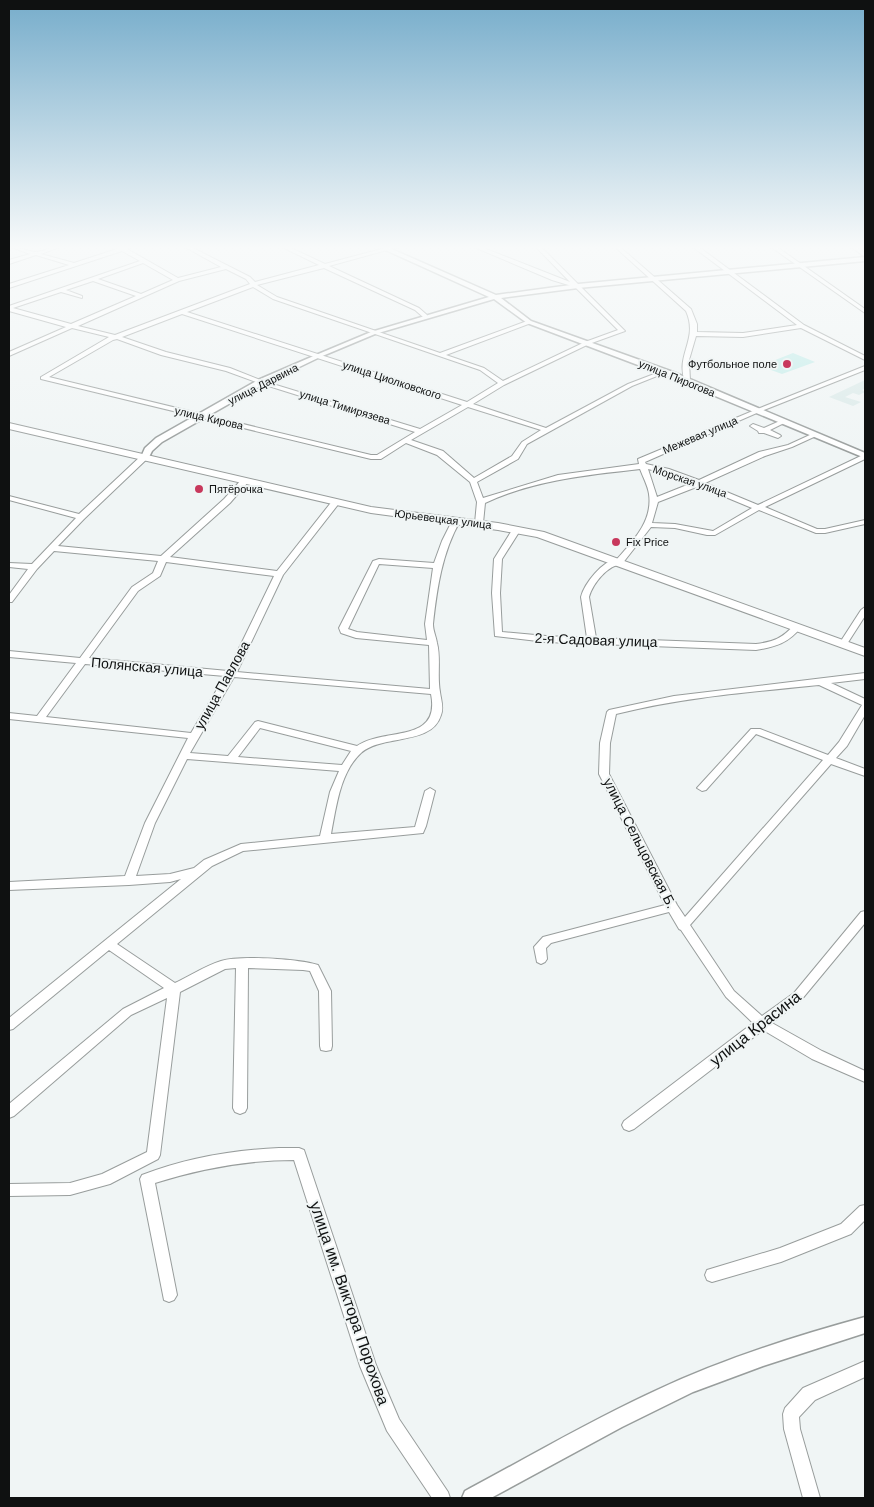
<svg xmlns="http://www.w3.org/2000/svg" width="874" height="1507" font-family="Helvetica,sans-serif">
  <rect width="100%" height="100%" fill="#f0f5f5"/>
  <!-- built -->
  <path fill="#dbeae9" d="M865 380V388L862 390 865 392 859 395 853 393 845 397 861 402 853 406 829 397Z"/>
  <!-- green -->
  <path fill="#c2ece9" d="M793 353 815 362 782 374 760 366Z"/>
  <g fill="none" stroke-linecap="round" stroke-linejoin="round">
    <!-- minor casing -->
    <g stroke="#989d9c" stroke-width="2">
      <g id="minor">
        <path d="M11 247C19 247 27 251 35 252 43 252 51 247 59 247L41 254 74 263 123 247H131L127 249 178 278 221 267 185 247H191L250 277 255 282 319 265 282 247H289L325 264 389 247H398L329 266 419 308 427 315V317H423L415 310 324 268 257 285 277 297 440 353 527 321H531V323L446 355 484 368 503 381 585 342 618 330 575 287 552 280 474 247H481L570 282 536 247H541L625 331 589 344 504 385 473 404 546 428 628 384 662 371 667 372 632 386 527 444 518 459 477 482 483 498 558 475 639 464 638 459 755 410 865 366V370L759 412 645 462 646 464 669 469 699 480 759 452 788 445 812 434H816V436L792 447 765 456 705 483 758 505 865 454V459L765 507 817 529H825L865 520V524L825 533H816L759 510 715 535H707L675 528 651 527 622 564C608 565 593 583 589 597L596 638 756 644C773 642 783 638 794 625H800L801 627C789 643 775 647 756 650L546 642 495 636 492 593 494 559 514 527H517L521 529 502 559 500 593 502 632 546 636 587 638 581 597C584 584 603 560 617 559 633 541 653 521 649 494 648 486 643 477 640 469 587 475 534 480 485 503L483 523 479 525 475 523 477 502 470 482 437 455 406 443 381 459H371L41 379V377L109 337 72 328 9 356V352L66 327 9 311V306L140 261 122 251 9 288V284L69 265 36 255 9 264V260L30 254ZM143 263 173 280 141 294 98 279ZM226 269 246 279 250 284 115 335 78 326 179 281ZM93 281 136 296 71 324 13 308 61 292 82 298V296L66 290ZM253 287 273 299 480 370 498 383 467 402 187 312ZM182 314 462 405 420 429 263 381 230 368 166 352 122 337ZM117 339 161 355 226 371 259 383 415 432 377 455H371L49 377 113 340ZM468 407 541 430 522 442 512 456 474 478 443 451 411 440ZM648 469 664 473 692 483 657 497ZM699 486 752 508 713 531 675 524 652 523 658 502Z"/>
        <path d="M615 247H620L691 309 697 324V332L743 333 797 325 693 247H699L804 325 865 356V360L801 328 743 337 696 336 689 360 690 381 685 382C675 354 699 340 686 311Z"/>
        <path d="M771 247H777L865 309V313Z"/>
        <path d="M851 247H857L865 253V257Z"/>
        <path d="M782 420 784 421V423L770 430 780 435 781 436 778 438 764 433H759L758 431 750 426 753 424 764 428Z"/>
        <path d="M142 455 149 457 84 519 58 546 161 556 224 499 242 479H245L249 481 230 503 170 557 277 571 333 500H336L340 502 283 575 237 672 430 689 429 645 356 638 341 633 339 628 373 561 379 559 434 563 442 541 453 519H459L460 521C442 553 437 588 433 624 433 631 436 636 437 643 441 658 437 676 440 692 441 700 444 707 441 715 432 746 382 734 361 753 340 772 336 808 331 834L415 827 425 791 430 788 435 791 426 826 423 833 243 851 212 866 117 944 175 983C190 976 205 966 221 961 240 955 299 959 318 965L331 991 332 1046 331 1050 326 1051 321 1050 320 1046 319 991 310 971 303 970 248 968 247 1108 245 1112 240 1114 235 1112 233 1108 236 968 225 969 180 992 160 1155 158 1159 110 1184 70 1195 9 1196V1184L70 1183 102 1174 147 1152 167 998 131 1015 14 1116 9 1118V1104L123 1009 164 988 109 950 13 1029 9 1030V1018L181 879 170 882 129 885 9 890V882L125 876 145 823 188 738 9 719V713L37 716 76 663 9 657V651L80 658 132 587 153 573 158 561 54 551 37 569 12 602H9V595L28 569 9 567V563L32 564 76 518 9 500V496L79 514ZM166 562 274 576 228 671 89 658 138 591 160 576ZM379 564 433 568 425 624 427 640 357 632 348 629ZM85 664 225 676 191 733 46 717ZM234 677 431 694C441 744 384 727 357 746L258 721 255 722 228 756 190 753ZM260 728 351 751 342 765 238 757ZM187 759 339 771 330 792 320 836 241 844 204 860 194 868 170 874 136 876 155 823Z"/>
        <path d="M865 607V616L847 644 846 646H840L839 644 861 610Z"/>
        <path d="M865 673V679L831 683 865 699V715L847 746 836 758 865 769V776L831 764 690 925 734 991 762 1016 794 993 861 912 865 911V923L802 999 772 1023 822 1051 865 1071V1082L812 1059 763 1030 634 1129 629 1131 624 1129 622 1125 624 1121 753 1023 726 997 681 930 679 929 669 912 551 943 546 948 547 959 545 962 541 964 537 962 534 947 543 937 665 905 599 774 600 743 607 712 609 710 674 696ZM819 685 862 705 839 742 828 755 760 729H751L697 788 702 791 706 790 756 734 823 760 685 917 677 905 609 774 610 743 616 714C683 697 751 692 819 685Z"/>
        <path d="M279 1148H299L304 1150 376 1365 399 1419 448 1492 450 1498H432L387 1431 360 1366 294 1160C246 1160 200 1169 155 1183L177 1295 174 1300 169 1302 164 1300 140 1179 142 1175C186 1158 233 1150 279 1148Z"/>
        <path d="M865 1205V1220L851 1234 781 1262 712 1282 707 1280 705 1275 707 1270 780 1248 841 1224 860 1206Z"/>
        <path d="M865 1361V1377L815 1400 799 1417 800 1429 820 1498H803L784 1429 783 1414 785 1408 803 1388Z"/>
      </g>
    </g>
    <!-- tertiary casing -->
    <g stroke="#989d9c" stroke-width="3">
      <g id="tertiary">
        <path d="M379 247H387L496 295 578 284 865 257V261L578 288 501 298 531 321 673 372 865 453V458L667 376 527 323 494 299 375 334 320 357 264 384 162 442 152 451 148 459H142L141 457 145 448 156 438 258 380 316 355 371 332 489 297Z"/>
        <path d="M865 1317V1333L763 1366 693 1392 622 1427 491 1498H462L465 1491C529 1457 591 1420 657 1390 723 1359 795 1336 865 1317Z"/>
      </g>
    </g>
    <!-- secondary casing -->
    <g stroke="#989d9c" stroke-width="2">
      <path id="secondary" d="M9 423 371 507 498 523 544 532 865 648V656L537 537 498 530 371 513 9 429Z"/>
    </g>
    <!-- minor -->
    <use href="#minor" fill="#fff" fill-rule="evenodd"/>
    <!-- tertiary -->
    <use href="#tertiary" fill="#fff" fill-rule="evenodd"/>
    <!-- secondary -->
    <use href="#secondary" fill="#fff" fill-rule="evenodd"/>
  </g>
  <!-- sky -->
  <linearGradient id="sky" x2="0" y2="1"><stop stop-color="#77adcb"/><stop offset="0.54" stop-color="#f8fafa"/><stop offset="1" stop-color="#f8fafa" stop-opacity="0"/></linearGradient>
  <rect width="874" height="458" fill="url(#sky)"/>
  <!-- markers -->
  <g fill="#c8385c" stroke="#f0f5f5" stroke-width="2">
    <circle cx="787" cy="364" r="5"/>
    <circle cx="199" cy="489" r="5"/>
    <circle cx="616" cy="542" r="5"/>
  </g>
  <g text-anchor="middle" stroke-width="4" stroke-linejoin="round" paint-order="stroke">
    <!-- far-poi labels -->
    <g font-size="11" fill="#0f1111" stroke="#f0f5f5" text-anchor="start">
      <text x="777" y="368" text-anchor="end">Футбольное поле</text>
      <text x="209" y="493">Пятёрочка</text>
      <text x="626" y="546">Fix Price</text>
    </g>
    <!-- far-street labels -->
    <g font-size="11" fill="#0f1111" stroke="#f0f5f5">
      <text transform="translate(677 378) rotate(22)" y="4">улица Пирогова</text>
      <text transform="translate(392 380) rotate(18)" y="4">улица Циолковского</text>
      <text transform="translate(263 384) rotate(-27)" y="4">улица Дарвина</text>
      <text transform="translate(345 407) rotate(17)" y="4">улица Тимирязева</text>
      <text transform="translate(209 418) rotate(13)" y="4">улица Кирова</text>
      <text transform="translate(700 435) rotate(-23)" y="4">Межевая улица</text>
      <text transform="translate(690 481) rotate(19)" y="4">Морская улица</text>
      <text transform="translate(443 519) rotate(7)" y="4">Юрьевецкая улица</text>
    </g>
    <!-- street labels -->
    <g font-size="14" fill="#0f1111" stroke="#f0f5f5">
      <text transform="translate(596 640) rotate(2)" y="5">2-я Садовая улица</text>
      <text transform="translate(147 667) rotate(5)" y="5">Полянская улица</text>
      <text transform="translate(222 685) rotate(-61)" y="5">улица Павлова</text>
      <text transform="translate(640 843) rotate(63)" y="5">улица Сельцовская Б.</text>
    </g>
    <!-- near-street labels -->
    <g font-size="16" fill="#0f1111" stroke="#f0f5f5">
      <text transform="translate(755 1028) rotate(-38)" y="6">улица Красина</text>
      <text transform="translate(350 1303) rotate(71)" y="6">улица им. Виктора Порохова</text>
    </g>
  </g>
  <!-- border -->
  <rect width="874" height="1507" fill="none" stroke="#0f1111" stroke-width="20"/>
</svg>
